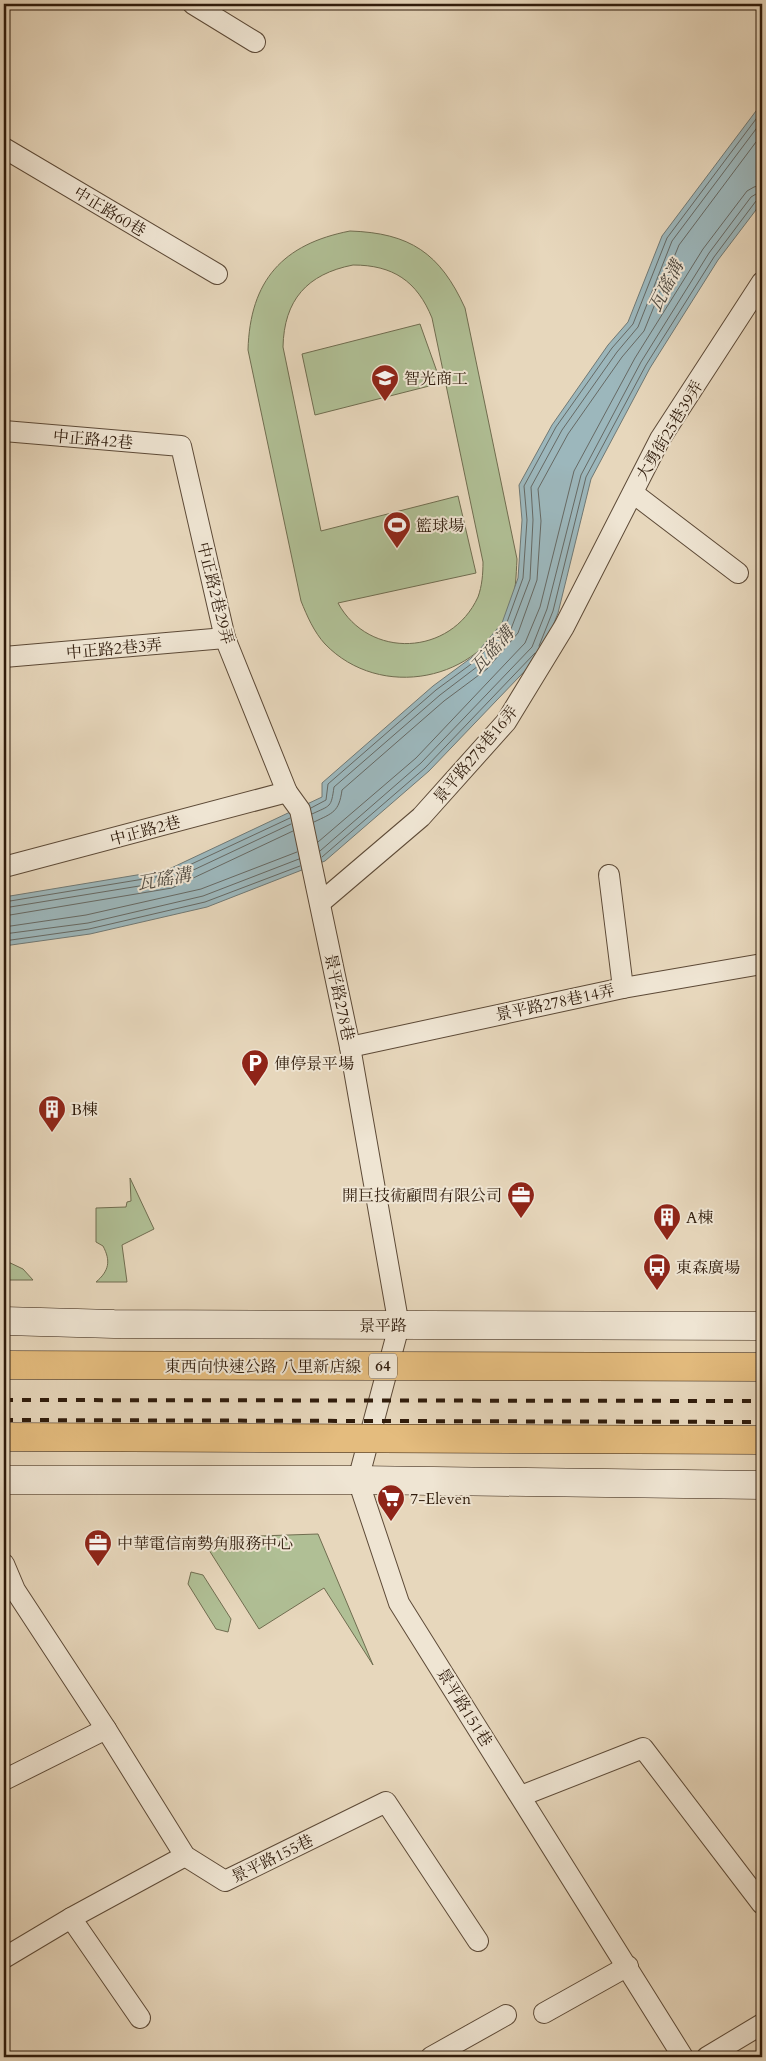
<svg xmlns="http://www.w3.org/2000/svg" width="766" height="2061" font-family="Cardo,'Noto Serif TC',serif">
  <rect width="100%" height="100%" fill="#e7d7bc"/>
  <filter id="stains"><feTurbulence type="fractalNoise" baseFrequency=".004" numOctaves="4"/><feColorMatrix values="0 0 0 0 .2 0 0 0 0 .09 0 0 0 0 .02 0 0 0 .5 -.17"/></filter>
  <radialGradient id="worn" r=".72"><stop offset=".6" stop-color="#630" stop-opacity="0"/><stop offset="1" stop-color="#630" stop-opacity=".3"/></radialGradient>
  <!-- green -->
  <g fill="#b0bf95" stroke="#706d50" fill-rule="evenodd">
    <path d="M350 231C410 233 440 253 465 308L517 559C516 576 516 593 510 608 480 682 380 701 325 644 314 632 307 616 301 601L248 350C250 280 283 244 350 231ZM353 265C393 265 417 281 432 318L483 562C483 574 482 586 478 597 451 656 369 660 338 603L476 573 458 496 321 531 283 347C284 300 307 274 353 265Z"/>
    <path d="M420 324 441 383 315 415 302 354Z"/>
    <path d="M130 1178 154 1229 122 1245 127 1282H96C109 1271 111 1261 103 1246L96 1242V1208L126 1207 127 1202 131 1201Z"/>
    <path d="M4 1260 23 1269 33 1280H4Z"/>
    <path d="M318 1534 373 1665 324 1588 259 1629 209 1550 229 1537Z"/>
    <path d="M191 1572 203 1575 231 1619 228 1632 216 1629 188 1584Z"/>
  </g>
  <!-- water -->
  <path fill="#9cb7bc" stroke="#707975" d="M762 103V202L718 260 650 368 591 479 558 613 542 653 429 771 325 861 207 907 90 934 4 946V897L167 870 322 797V783L433 686 475 655 502 623 518 578 522 520 519 485 552 425 608 345 628 322 662 236Z"/>
  <g fill="none" stroke-linecap="round" stroke-linejoin="round">
    <!-- shore -->
    <g stroke="#666964" stroke-width="1">
      <path d="M539 646 553 611 586 477 646 365 714 257 756 201 762 199"/>
      <path d="M311 808 326 800 328 784 436 690 478 659 506 625 523 578 527 520 524 486 556 427 612 348 633 324 667 238 762 111"/>
      <path d="M312 814C331 805 331 808 334 787L440 695 482 663 511 629 530 579 533 520 531 487 562 430 617 352 638 327 672 241 762 121"/>
      <path d="M314 822C333 813 339 812 342 790L444 701 487 669 518 633 537 580 541 521 538 489 568 434 622 357 644 331 679 245 762 134"/>
      <path d="M318 842 416 758 525 643 540 607 574 471 635 358 703 249 747 191 754 187 762 185"/>
      <path d="M320 851 421 763 532 647 547 609 581 475 641 362 709 253 751 197 756 194 762 193"/>
      <path d="M322 857 425 768 535 653"/>
      <path d="M4 902 168 875 290 818"/>
      <path d="M4 908 170 881 291 824"/>
      <path d="M4 916 172 888 293 831"/>
      <path d="M4 927 86 915 201 889 297 852"/>
      <path d="M4 934 88 923 203 896 299 859"/>
      <path d="M4 941 89 929 205 902 300 866"/>
    </g>
    <!-- lane casing -->
    <g stroke="#5d4a37" stroke-width="22">
      <g id="lane">
        <path d="M193 4 255 42"/>
        <path d="M4 148 217 274"/>
        <path d="M4 431 181 446 225 638 287 792 300 810 350 1047 399 1326 358 1480 399 1603 683 2057"/>
        <path d="M633 493 738 573"/>
        <path d="M4 657 225 638"/>
        <path d="M4 867 287 792"/>
        <path d="M609 875 623 988"/>
        <path d="M320 903 421 817 506 722 564 627 660 439 762 282"/>
        <path d="M350 1047 623 988 762 964"/>
        <path d="M4 1564 15 1590 106 1729 185 1856 225 1881 386 1802 478 1941"/>
        <path d="M4 1780 106 1729"/>
        <path d="M521 1796 643 1748 762 1904"/>
        <path d="M71 1918 140 2018"/>
        <path d="M4 1958 71 1918 185 1856"/>
        <path d="M544 2013 628 1966"/>
        <path d="M431 2057 506 2015"/>
        <path d="M707 2057 762 2024"/>
      </g>
    </g>
    <!-- secondary casing -->
    <g stroke="#2f1b0b" stroke-width="29">
      <g id="secondary">
        <path d="M4 1321 114 1324 762 1326"/>
        <path d="M4 1480H358L762 1485"/>
      </g>
    </g>
    <!-- lane -->
    <use href="#lane" stroke="#efe5d3" stroke-width="20"/>
    <!-- secondary -->
    <use href="#secondary" stroke="#efe5d3" stroke-width="28"/>
    <!-- rail -->
    <g stroke="#2f1b0b" stroke-width="4" stroke-dasharray="9 9" stroke-linecap="butt">
      <path d="M4 1400 762 1401"/>
      <path d="M4 1420 762 1422"/>
    </g>
    <!-- highway-bridge casing -->
    <g stroke="#2f1b0b" stroke-width="29" stroke-linecap="butt">
      <g id="highway-bridge">
        <path d="M4 1365 762 1367"/>
        <path d="M4 1437 762 1440"/>
      </g>
    </g>
    <!-- highway-bridge -->
    <use href="#highway-bridge" stroke="#e4bc7e" stroke-width="28"/>
  </g>
  <!-- icons -->
  <defs>
    <g id="school-pin" transform="scale(1.4375)"><path d="M0 17L-7.5 6A9.5 9.5 0 1 1 7.5 6Z" fill="#8f2418" stroke="#efe5d3"/><path d="M0-5L7-2L0 1L-7-2ZM-4 1L0 2.5L4 1V4Q0 6-4 4Z" fill="#fff"/></g>
    <g id="stadium-pin" transform="scale(1.4375)"><path d="M0 17L-7.5 6A9.5 9.5 0 1 1 7.5 6Z" fill="#8f2418" stroke="#efe5d3"/><path d="M0-5a6.5 5 0 1 0 0 10a6.5 5 0 1 0 0-10ZM-3.5-1.8h7v3.6h-7Z" fill="#fff"/></g>
    <g id="parking-pin" transform="scale(1.4375)"><path d="M0 17L-7.5 6A9.5 9.5 0 1 1 7.5 6Z" fill="#8f2418" stroke="#efe5d3"/><path d="M-3.5-5.5H1a3.5 3.5 0 0 1 0 7H-1V5.5H-3.5ZM-1-3.4V-.6H.8a1.4 1.4 0 0 0 0-2.8Z" fill="#fff"/></g>
    <g id="building-pin" transform="scale(1.4375)"><path d="M0 17L-7.5 6A9.5 9.5 0 1 1 7.5 6Z" fill="#8f2418" stroke="#efe5d3"/><path d="M-4-6H4V6H1V3H-1V6H-4ZM-2.5-4.3h1.7v1.8h-1.7ZM.8-4.3h1.7v1.8H.8ZM-2.5-1h1.7V.8h-1.7ZM.8-1h1.7V.8H.8Z" fill="#fff"/></g>
    <g id="office-pin" transform="scale(1.4375)"><path d="M0 17L-7.5 6A9.5 9.5 0 1 1 7.5 6Z" fill="#8f2418" stroke="#efe5d3"/><path d="M-6-3h4V-5.5h4V-3h4V5H-6ZM-1-4.5V-3h2v-1.5ZM-6 0V1H6V0Z" fill="#fff"/></g>
    <g id="bus-pin" transform="scale(1.4375)"><path d="M0 17L-7.5 6A9.5 9.5 0 1 1 7.5 6Z" fill="#8f2418" stroke="#efe5d3"/><path d="M-5-6H5V4H4V6H2V4H-2V6H-4V4H-5ZM-3.5-4V0h7V-4ZM-3.5 1.2v1.5H-2V1.2ZM2 1.2v1.5H3.5V1.2Z" fill="#fff"/></g>
    <g id="supermarket-pin" transform="scale(1.4375)"><path d="M0 17L-7.5 6A9.5 9.5 0 1 1 7.5 6Z" fill="#8f2418" stroke="#efe5d3"/><path d="M-6-5.5h2.5l.6 2H6L4.5 2H-2.5L-4.4-4H-6ZM-1.5 3.2a1.3 1.3 0 1 0 .1 0ZM3 3.2a1.3 1.3 0 1 0 .1 0Z" fill="#fff"/></g>
  </defs>
  <g fill-rule="evenodd">
    <use href="#school-pin" x="385" y="378"/>
    <use href="#stadium-pin" x="397" y="525"/>
    <use href="#parking-pin" x="255" y="1063"/>
    <use href="#building-pin" x="52" y="1109"/>
    <use href="#office-pin" x="521" y="1195"/>
    <use href="#building-pin" x="667" y="1217"/>
    <use href="#bus-pin" x="657" y="1267"/>
    <use href="#supermarket-pin" x="391" y="1498"/>
    <use href="#office-pin" x="98" y="1543"/>
  </g>
  <g text-anchor="middle" stroke-width="4" stroke-linejoin="round" paint-order="stroke">
    <!-- shield labels -->
    <rect fill="#efe5d3" stroke="#695847" stroke-width="1" x="369" y="1353.5" width="28" height="25" rx="4"/>
    <g font-size="15" font-weight="bold" fill="#2f1b0b">
      <text x="383" y="1371">64</text>
    </g>
    <!-- street labels -->
    <g font-size="16" fill="#2f1b0b" stroke="#efe5d3">
      <text transform="translate(110 211) rotate(31)" y="6">中正路60巷</text>
      <text transform="translate(669 430) rotate(-59)" y="6">大勇街25巷39弄</text>
      <text transform="translate(93 439) rotate(5)" y="6">中正路42巷</text>
      <text transform="translate(216 593) rotate(76)" y="6">中正路2巷29弄</text>
      <text transform="translate(114 648) rotate(-5)" y="6">中正路2巷3弄</text>
      <text transform="translate(475 754) rotate(-50)" y="6">景平路278巷16弄</text>
      <text transform="translate(145 830) rotate(-15)" y="6">中正路2巷</text>
      <text transform="translate(340 997) rotate(78)" y="6">景平路278巷</text>
      <text transform="translate(555 1002) rotate(-12)" y="6">景平路278巷14弄</text>
      <text x="383" y="1331">景平路</text>
      <text x="263" y="1372">東西向快速公路 八里新店線</text>
      <text transform="translate(465 1707) rotate(58)" y="6">景平路151巷</text>
      <text transform="translate(272 1858) rotate(-26)" y="6">景平路155巷</text>
    </g>
    <!-- poi labels -->
    <g font-size="16" fill="#2f1b0b" stroke="#efe5d3" text-anchor="start">
      <text x="404" y="384">智光商工</text>
      <text x="416" y="531">籃球場</text>
      <text x="274" y="1069">俥停景平場</text>
      <text x="71" y="1115">B棟</text>
      <text x="502" y="1201" text-anchor="end">開巨技術顧問有限公司</text>
      <text x="686" y="1223">A棟</text>
      <text x="676" y="1273">東森廣場</text>
      <text x="410" y="1504">7-Eleven</text>
      <text x="117" y="1549">中華電信南勢角服務中心</text>
    </g>
    <!-- water labels -->
    <g font-size="18" font-style="italic" fill="#504a40" stroke="#efe5d3">
      <text transform="translate(666 286) rotate(-63)" y="6">瓦磘溝</text>
      <text transform="translate(492 650) rotate(-48)" y="6">瓦磘溝</text>
      <text transform="translate(164 879) rotate(-10)" y="6">瓦磘溝</text>
    </g>
  </g>
  <!-- margin -->
  <rect width="766" height="2061" fill="none" stroke="#e7d7bc" stroke-width="20"/>
  <rect x="5" y="5" width="756" height="2051" fill="none" stroke="#2f1b0b" stroke-width="2.5"/>
  <rect x="10" y="10" width="746" height="2041" fill="none" stroke="#2f1b0b"/>
  <rect width="100%" height="100%" filter="url(#stains)"/>
  <rect width="100%" height="100%" fill="url(#worn)"/>
</svg>
